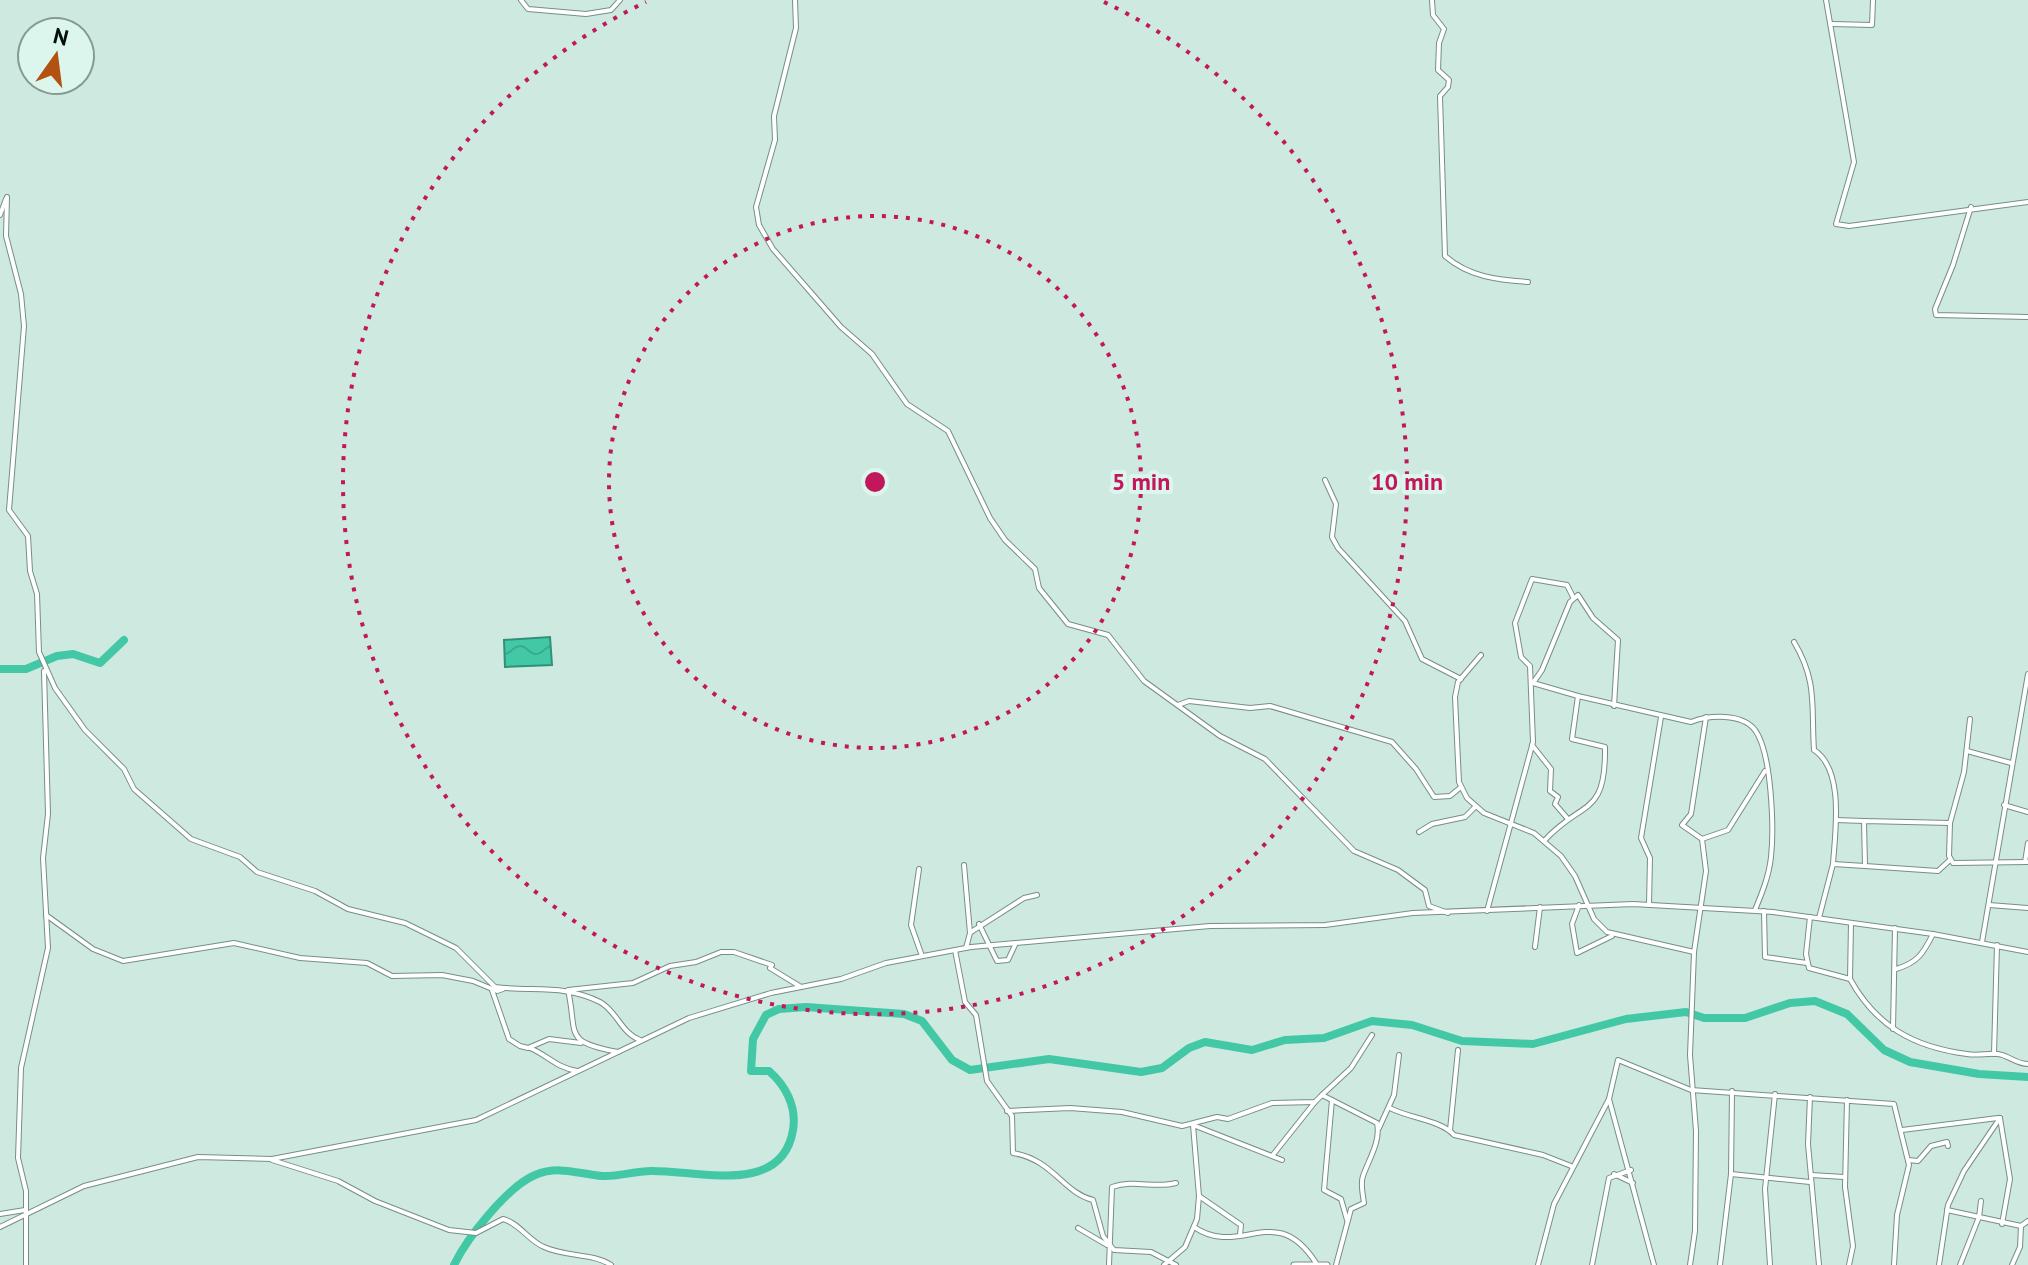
<svg xmlns="http://www.w3.org/2000/svg" width="2028" height="1265" font-family="'PT Sans',sans-serif">
  <defs>
    <pattern id="water-waves" width="16" height="10" patternUnits="userSpaceOnUse" patternTransform="scale(2)"><rect width="16" height="10" fill="#43c8a6"/><path d="M0 5q4-4 8 0t8 0" fill="none" stroke="#39ab8e"/></pattern>
  </defs>
  <rect width="100%" height="100%" fill="#cee9e0"/>
  <!-- water -->
  <path fill="url(#water-waves)" stroke="#309078" stroke-width="2" d="M550 637 552 665 505 667 504 640Z"/>
  <g fill="none" stroke-linecap="round" stroke-linejoin="round">
    <!-- river -->
    <g stroke="#43c8a6" stroke-width="8">
      <path d="M0 669H26L57 656 73 654 100 663 124 640"/>
      <path d="M454 1265C467 1238 507 1187 535 1175 559 1165 579 1174 602 1176 618 1177 634 1171 651 1171 697 1170 782 1197 793 1130 797 1106 785 1085 769 1071H751L753 1039 766 1015 779 1009 806 1007 904 1014 922 1021 952 1060 970 1070 1049 1059 1141 1072 1162 1068 1189 1048 1205 1042 1252 1050 1285 1040 1324 1038 1372 1021 1412 1025 1462 1041 1533 1044 1626 1019 1686 1012 1704 1018H1745L1790 1003 1815 1001 1847 1014 1884 1050 1910 1062 1979 1074 2028 1077"/>
    </g>
    <!-- street casing -->
    <g stroke="#768f86" stroke-width="6">
      <g id="street">
        <path d="M521 0 528 9 586 14 611 10 620 0"/>
        <path d="M795 0 796 28 774 116 775 140 756 207 759 225 773 249 841 327 872 354 907 404 948 431 990 518 1005 540 1035 569 1039 588 1068 624 1108 635 1144 681 1220 736 1265 759 1354 851 1398 870 1425 890 1429 906 1448 913"/>
        <path d="M1432 0 1433 15 1444 29 1439 43 1438 70 1449 80 1448 87 1440 96 1445 256C1469 277 1498 280 1528 282"/>
        <path d="M1826 0 1854 162 1836 224 1849 226 2028 202"/>
        <path d="M1832 24 1872 25 1873 0"/>
        <path d="M7 197 6 236 21 294 24 326 9 510 28 536 30 571 37 594 39 652 55 688 85 730 124 769 134 789 191 839 240 857 257 872 315 891 348 909 405 923 456 948 495 987C532 992 565 984 600 1002 617 1011 621 1033 640 1040"/>
        <path d="M1971 207 1953 265 1935 309 1936 315 2028 317"/>
        <path d="M0 215 6 199"/>
        <path d="M1325 480 1336 504 1332 537 1338 548 1405 621 1422 659 1461 679"/>
        <path d="M1794 642C1818 682 1811 707 1814 750 1845 770 1835 833 1833 864"/>
        <path d="M1481 655 1458 682 1455 697 1459 782 1467 798 1484 813 1534 833 1561 856 1575 876 1594 919 1607 932 1694 952"/>
        <path d="M1578 696 1691 722C1709 715 1742 713 1755 730 1772 753 1774 829 1771 857 1769 876 1762 893 1755 910"/>
        <path d="M1178 705 1189 701 1250 708 1270 706 1392 742 1416 769 1434 797 1450 796 1461 787"/>
        <path d="M1532 745 1551 769 1550 791 1558 797 1555 804 1568 819"/>
        <path d="M1967 751 2011 763"/>
        <path d="M2004 805 2028 812"/>
        <path d="M1836 820 1864 821"/>
        <path d="M1950 823 1949 856 1953 863 2028 862"/>
        <path d="M1419 832 1432 824 1465 817 1475 807"/>
        <path d="M1702 839 1728 830 1765 771"/>
        <path d="M1544 841C1582 799 1606 818 1605 747L1572 739 1578 696 1533 683 1542 670 1570 602 1578 595 1593 618 1618 640 1614 706"/>
        <path d="M2025 862 2028 843"/>
        <path d="M964 865 970 933 966 948"/>
        <path d="M1865 866 1938 871 1950 860"/>
        <path d="M919 869 911 925 922 956"/>
        <path d="M1579 905 1572 924 1577 953 1612 936"/>
        <path d="M1649 905 1650 858 1641 838 1661 717"/>
        <path d="M1989 905 2028 908"/>
        <path d="M1487 911 1533 742 1530 666 1521 657 1515 623 1532 579 1567 585 1573 597"/>
        <path d="M1764 911 1765 957 1807 963"/>
        <path d="M46 915 93 949 123 961 234 943 300 958 367 963 392 976 442 975 473 981 497 991 503 989"/>
        <path d="M1810 917 1806 954 1809 968 1850 979C1876 1026 1913 1047 1967 1054 1977 1056 1988 1053 1998 1054 2010 1056 2016 1064 2028 1064"/>
        <path d="M1819 918 1833 864 1865 866 1864 821 1950 823 1964 772 1970 719"/>
        <path d="M979 924 997 961 1008 960 1015 945"/>
        <path d="M971 932 1024 898 1037 895"/>
        <path d="M1982 942 2028 674"/>
        <path d="M1535 947 1540 907"/>
        <path d="M955 950 965 1002 976 1015 987 1081 1012 1116 1013 1153C1054 1160 1062 1192 1093 1200L1103 1236 1114 1250 1151 1252 1176 1265"/>
        <path d="M1896 969C1917 963 1923 954 1933 934"/>
        <path d="M1850 979 1851 923"/>
        <path d="M492 990 509 1039 520 1046 528 1048 549 1039 581 1043"/>
        <path d="M1893 1029 1895 928"/>
        <path d="M530 1048C547 1055 557 1068 577 1071"/>
        <path d="M618 1052C562 1042 578 1034 568 990L633 983 670 966 696 962 721 952H734L772 965 770 968 801 987"/>
        <path d="M1994 1054 1997 945"/>
        <path d="M1322 1095 1351 1068 1372 1035"/>
        <path d="M1810 1097 1808 1144 1819 1265"/>
        <path d="M1609 1099 1654 1265"/>
        <path d="M1332 1100 1324 1190 1341 1199 1347 1220"/>
        <path d="M1847 1100 1845 1187 1853 1246 1849 1265"/>
        <path d="M1390 1108C1408 1118 1441 1120 1454 1135L1543 1155 1571 1166"/>
        <path d="M1007 1111 1070 1108 1122 1112 1182 1126 1217 1117 1228 1119 1272 1103 1315 1102 1322 1095 1377 1123C1381 1141 1369 1159 1363 1176 1360 1184 1363 1195 1364 1203L1351 1209 1336 1265"/>
        <path d="M2000 1118 2010 1179 2002 1224"/>
        <path d="M1379 1128 1394 1095 1399 1055"/>
        <path d="M1450 1130 1458 1050"/>
        <path d="M1902 1130 1998 1118"/>
        <path d="M1272 1156 1315 1102"/>
        <path d="M272 1160 338 1181 375 1201 449 1230 476 1233 503 1219C519 1223 529 1241 544 1247 565 1257 593 1253 611 1265"/>
        <path d="M1908 1160 1918 1161 1931 1146 1947 1142 1948 1146"/>
        <path d="M1614 1174 1633 1183"/>
        <path d="M1731 1174 1810 1182"/>
        <path d="M1811 1175 1844 1177"/>
        <path d="M1199 1196 1241 1225 1240 1235"/>
        <path d="M1947 1210 2021 1226 2028 1221"/>
        <path d="M0 1214 25 1210"/>
        <path d="M0 1227 84 1186 198 1157 272 1159 476 1120 689 1018 771 993 841 979 886 963 971 947 1210 926 1325 925 1413 913 1633 904 1773 912 1933 934 2028 952"/>
        <path d="M1194 1227C1241 1259 1275 1199 1316 1263"/>
        <path d="M1078 1228 1107 1245"/>
        <path d="M26 1265V1191L18 1158 21 1068 48 948 43 858 48 814 44 671"/>
        <path d="M1109 1265 1112 1187C1135 1179 1154 1189 1176 1183"/>
        <path d="M1164 1265 1185 1247 1197 1219 1199 1196 1193 1125 1282 1160"/>
        <path d="M1538 1265 1554 1204 1609 1099 1618 1060 1691 1090 1894 1104 1909 1165 1897 1215 1894 1265"/>
        <path d="M1592 1265 1609 1178 1631 1170"/>
        <path d="M1690 1265 1695 1231 1696 1131 1690 1055 1694 952 1706 871 1702 839 1682 825 1691 814 1706 717"/>
        <path d="M1720 1265 1731 1174 1732 1091"/>
        <path d="M1770 1265 1765 1189 1775 1094"/>
        <path d="M1939 1265 1948 1205 1964 1171 2000 1118"/>
        <path d="M1960 1265 1979 1217 1981 1201"/>
        <path d="M2012 1265 2020 1247 2021 1226"/>
      </g>
    </g>
    <!-- secondary casing -->
    <g stroke="#768f86" stroke-width="7">
      <path id="secondary" d="M1294 1265H1327"/>
    </g>
    <!-- street -->
    <use href="#street" stroke="#fff" stroke-width="4"/>
    <!-- secondary -->
    <use href="#secondary" stroke="#fff" stroke-width="5"/>
  </g>
  <!-- distance rings -->
  <g fill="none" stroke="#c2185b" stroke-width="4" stroke-dasharray="4 8">
    <circle cx="875" cy="482" r="266"/>
    <path d="M1104 2A532 532 0 1 1 646 2"/>
  </g>
  <circle cx="875" cy="482" r="12" fill="#c2185b" stroke="#dcf6ed" stroke-width="4"/>
  <g font-size="24" text-anchor="middle" font-weight="bold" fill="#c2185b" stroke="#dcf6ed" stroke-width="8" stroke-linejoin="round" paint-order="stroke">
    <text x="1141" y="490">5 min</text>
    <text x="1407" y="490">10 min</text>
  </g>
  <!-- north arrow -->
  <g transform="translate(56 56) rotate(14)"><circle r="38" fill="#dcf6ed" stroke="#869993" stroke-width="2"/>
  <path d="M0-6L14 30L0 20L-14 30Z" fill="#b35113"/>
  <text y="-12" font-size="22" font-weight="bold" text-anchor="middle" fill="#050e0b">N</text>
  </g>
</svg>
